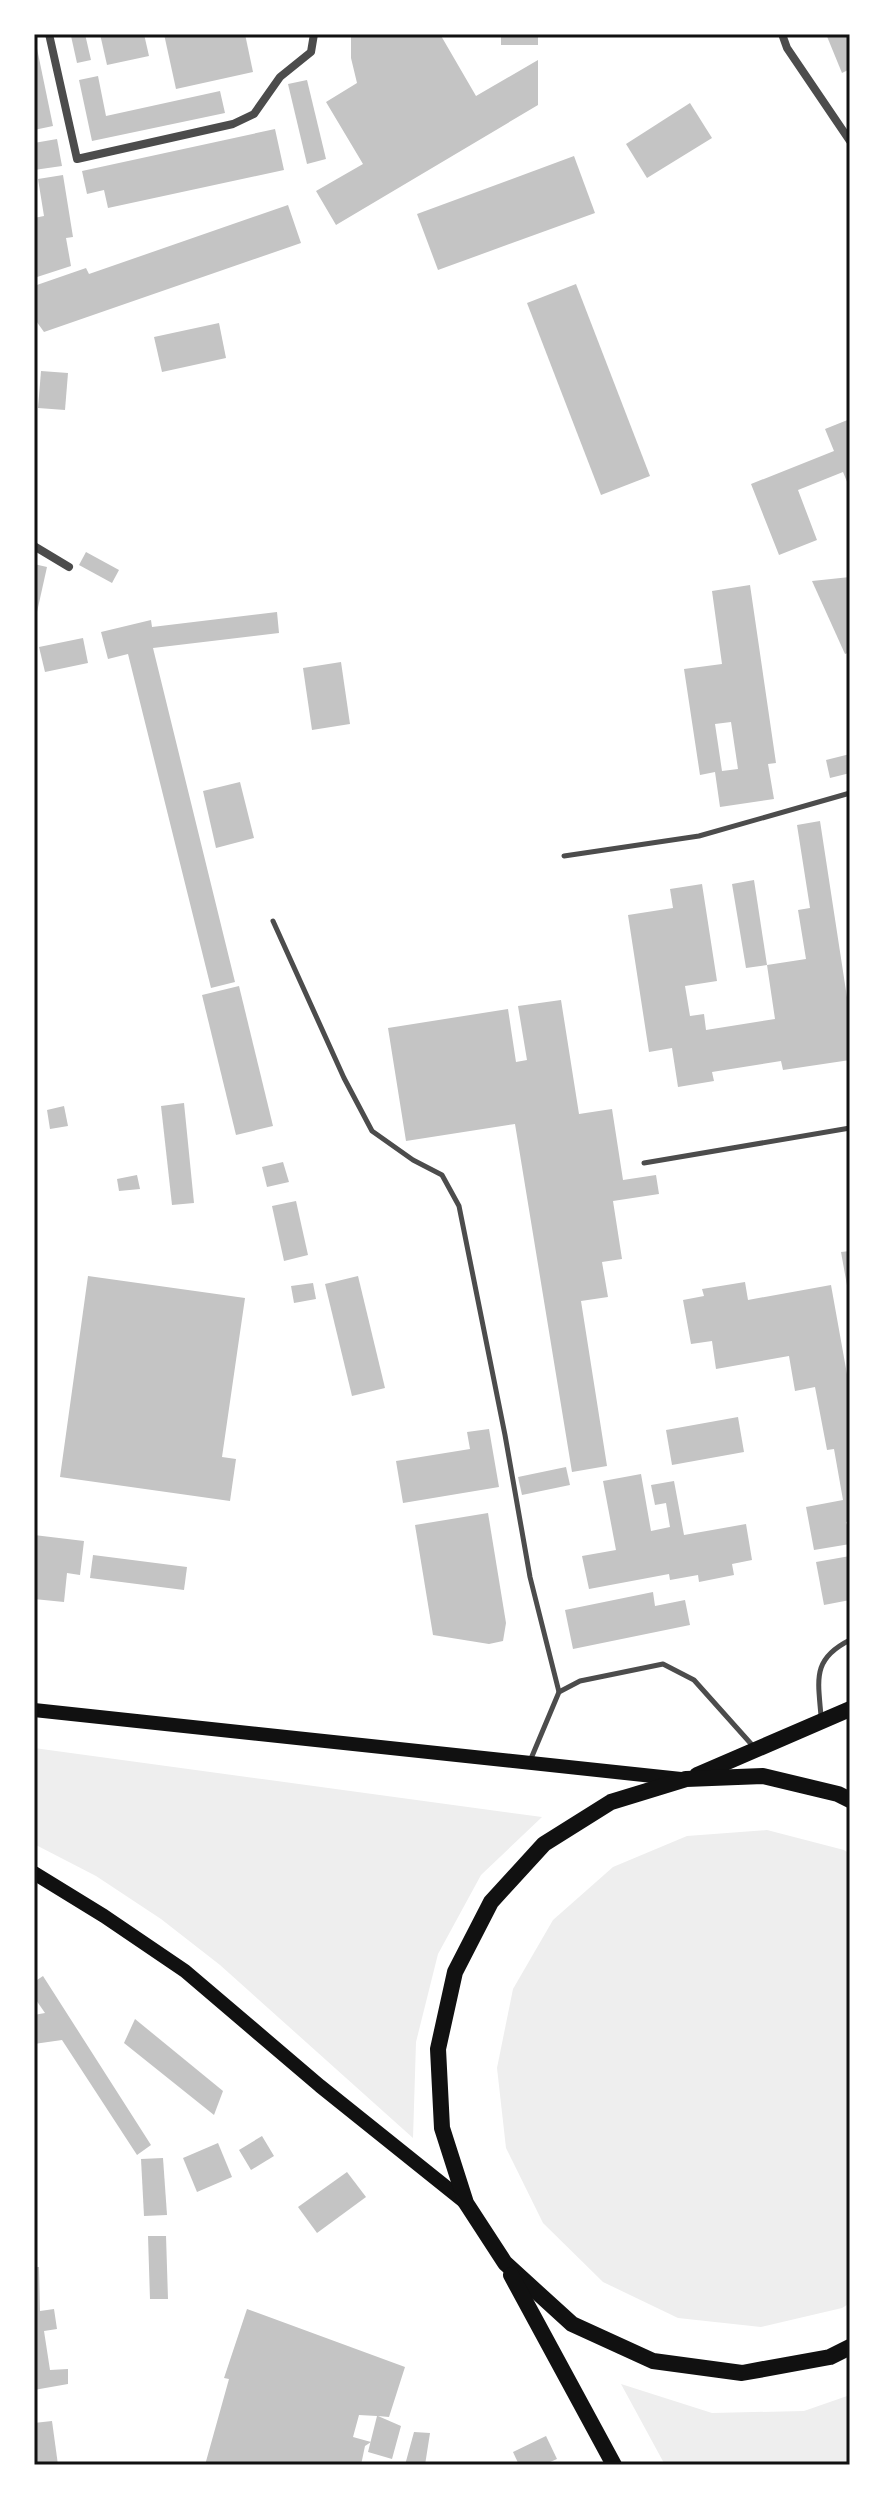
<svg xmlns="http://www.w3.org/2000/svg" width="884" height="2499" font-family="Roboto,sans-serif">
  <rect width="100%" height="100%" fill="#fff"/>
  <!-- green -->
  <g fill="#eee">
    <path d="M34 1748 542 1817 481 1875 438 1954 416 2042 413 2138 220 1965 161 1919 96 1876 34 1844Z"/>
    <path d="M767 1830 844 1850 850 1854V2303L842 2308 761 2327 678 2318 603 2282 543 2223 506 2148 497 2068 513 1989 553 1920 613 1867 687 1836Z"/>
    <path d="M621 2384 712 2413 804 2411 850 2395V2465H665Z"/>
  </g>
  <!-- building -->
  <g fill="#c4c4c4" fill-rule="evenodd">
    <path d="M34 34 53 126 34 130Z"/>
    <path d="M85 34 91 60 77 63 71 36Z"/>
    <path d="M100 34H144L149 56 107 65Z"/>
    <path d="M164 34H245L253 72 176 89Z"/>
    <path d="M351 34H440L476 96 538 60V105L336 225 316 191 363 164 326 102 357 83 351 58Z"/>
    <rect x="501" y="34" width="37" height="11"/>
    <path d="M826 34H850V69L842 73Z"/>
    <path d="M98 76 106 116 220 91 225 113 92 141 79 80Z"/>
    <path d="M307 80 326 159 307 164 288 84Z"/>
    <path d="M690 103 712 138 647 178 626 144Z"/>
    <path d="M275 129 284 170 108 208 104 190 87 194 82 171Z"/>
    <path d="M57 139 62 166 34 170V143Z"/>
    <path d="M574 156 595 213 438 270 417 214Z"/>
    <path d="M63 175 73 237 66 238 71 266 34 278V218L44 216 38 179Z"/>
    <path d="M288 205 301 243 44 332 34 318V286L86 268 89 274Z"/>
    <path d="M576 284 650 476 601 495 527 303Z"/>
    <path d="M219 323 226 358 162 372 154 337Z"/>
    <path d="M41 371 68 373 65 410 38 408Z"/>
    <path d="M850 419V489L843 472 798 490 817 540 779 555 751 484 834 451 825 429Z"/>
    <path d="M86 552 119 570 112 583 79 565Z"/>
    <path d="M34 564 47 567 35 621H34Z"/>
    <path d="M850 577V652L845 654 812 581Z"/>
    <path d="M750 585 776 763 768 764 774 799 720 807 715 772 700 775 684 669 722 664 712 591ZM731 722 738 769 722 771 715 724Z"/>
    <path d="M277 612 279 633 153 648 235 982 211 988 128 654 108 659 101 632 151 620 152 627Z"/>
    <path d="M83 638 88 663 45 672 39 647Z"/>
    <path d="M341 662 350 724 312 730 303 668Z"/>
    <path d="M850 754V773L830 778 826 760Z"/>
    <path d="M240 782 254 838 216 848 203 791Z"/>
    <path d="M820 821 850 1017V1060L783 1070 781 1061 712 1072 714 1081 678 1087 672 1048 649 1052 628 915 673 908 670 889 702 884 717 981 685 986 690 1016 704 1014 706 1030 775 1019 767 965 806 959 798 910 810 908 797 825Z"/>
    <path d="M754 880 767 965 746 968 732 884Z"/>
    <path d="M239 986 273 1126 236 1135 202 995Z"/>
    <path d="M561 1000 579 1114 612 1109 623 1180 656 1175 659 1194 613 1201 622 1259 602 1262 608 1297 581 1301 607 1466 572 1472 515 1124 406 1141 388 1028 508 1009 516 1062 527 1060 518 1006Z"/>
    <path d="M184 1103 194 1203 172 1205 161 1106Z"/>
    <path d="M64 1106 68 1126 50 1129 47 1110Z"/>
    <path d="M283 1162 289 1182 267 1187 262 1167Z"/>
    <path d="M137 1175 140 1189 119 1191 117 1179Z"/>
    <path d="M296 1201 308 1255 284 1261 272 1206Z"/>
    <path d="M850 1251V1291H848L841 1252Z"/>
    <path d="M88 1276 245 1298 222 1457 236 1459 230 1501 60 1477Z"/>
    <path d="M358 1276 385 1388 352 1396 325 1284Z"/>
    <path d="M745 1282 748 1300 831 1285 850 1391V1521L846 1522 850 1533V1544L814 1550 806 1507 843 1500 834 1449 827 1450 815 1387 795 1391 789 1356 716 1369 712 1341 691 1344 683 1300 704 1296 702 1289Z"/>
    <path d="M313 1283 316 1299 294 1303 291 1286Z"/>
    <path d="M738 1417 744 1452 672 1465 666 1430Z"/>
    <path d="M489 1429 499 1487 403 1503 396 1461 470 1449 467 1432Z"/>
    <path d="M566 1467 570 1485 522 1495 518 1477Z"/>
    <path d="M641 1474 651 1531 670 1527 666 1503 655 1505 651 1485 674 1481 684 1535 746 1524 752 1560 732 1564 734 1575 699 1582 698 1575 670 1580 669 1574 589 1589 582 1556 616 1550 603 1481Z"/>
    <path d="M488 1513 506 1623 503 1641 489 1644 433 1635 415 1525Z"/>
    <path d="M34 1535 84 1541 80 1575 67 1573 64 1602 34 1599Z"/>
    <path d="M93 1555 187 1567 184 1590 90 1578Z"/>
    <path d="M850 1556V1600L824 1605 816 1562Z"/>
    <path d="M653 1592 655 1606 685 1600 690 1625 573 1649 565 1610Z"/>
    <path d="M43 1976 151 2145 137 2155 62 2040 34 2044V2015L45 2013 34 1997V1982Z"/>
    <path d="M135 2019 223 2091 214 2115 124 2043Z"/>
    <path d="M262 2136 274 2156 251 2170 239 2150Z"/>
    <path d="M218 2143 232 2177 197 2192 183 2158Z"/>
    <path d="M163 2158 167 2215 144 2216 141 2159Z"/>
    <path d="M347 2172 366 2197 317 2233 298 2207Z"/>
    <path d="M148 2236H166L168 2299H150Z"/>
    <path d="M34 2267H39L40 2311 54 2309 57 2329 44 2331 50 2370 68 2369V2384L34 2390Z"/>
    <path d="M247 2309 405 2367 389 2417 378 2416 401 2426 392 2459 368 2452 377 2416 359 2415 353 2437 371 2442 365 2446 361 2465H205L229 2379 224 2378Z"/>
    <path d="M52 2421 58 2465H34V2423Z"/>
    <path d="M414 2432 430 2433 425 2465H405Z"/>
    <path d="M546 2436 557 2459 543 2465H519L513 2452Z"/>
  </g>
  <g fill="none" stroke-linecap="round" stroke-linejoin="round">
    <!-- service -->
    <g stroke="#4c4c4c" stroke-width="5">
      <path d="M564 856 699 836 850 793"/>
      <path d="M273 921 344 1078 372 1131 413 1160 442 1175 459 1206 505 1435 530 1577 559 1692"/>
      <path d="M644 1163 850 1128"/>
      <path d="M821 1716C818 1679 812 1659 850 1640"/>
      <path d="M530 1761 559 1692 580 1681 663 1664 694 1680 753 1746"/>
    </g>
    <!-- minor -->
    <g stroke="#4c4c4c" stroke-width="8">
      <path d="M49 34 77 159 233 124 254 114 280 77 311 52 314 34"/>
      <path d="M782 34 787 48 850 141"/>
      <path d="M34 546 69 567"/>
    </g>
    <!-- primary -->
    <g stroke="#111" stroke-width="14">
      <path d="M34 1710 681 1779"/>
      <path d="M34 1873 104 1916 185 1971 320 2086 466 2203"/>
    </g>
    <!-- trunk -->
    <g stroke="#111" stroke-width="16">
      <path d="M697 1775 850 1709"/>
      <path d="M850 1800 838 1794 763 1776 686 1779 611 1802 544 1844 491 1902 455 1972 438 2049 442 2128 466 2203 505 2263 572 2324 653 2361 742 2373 830 2357 850 2347"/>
      <path d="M511 2275 614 2465"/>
    </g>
  </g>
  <!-- border -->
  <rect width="884" height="2499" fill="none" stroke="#ffffff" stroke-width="72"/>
  <rect x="36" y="36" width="812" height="2427" fill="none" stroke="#111" stroke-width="3"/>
</svg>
